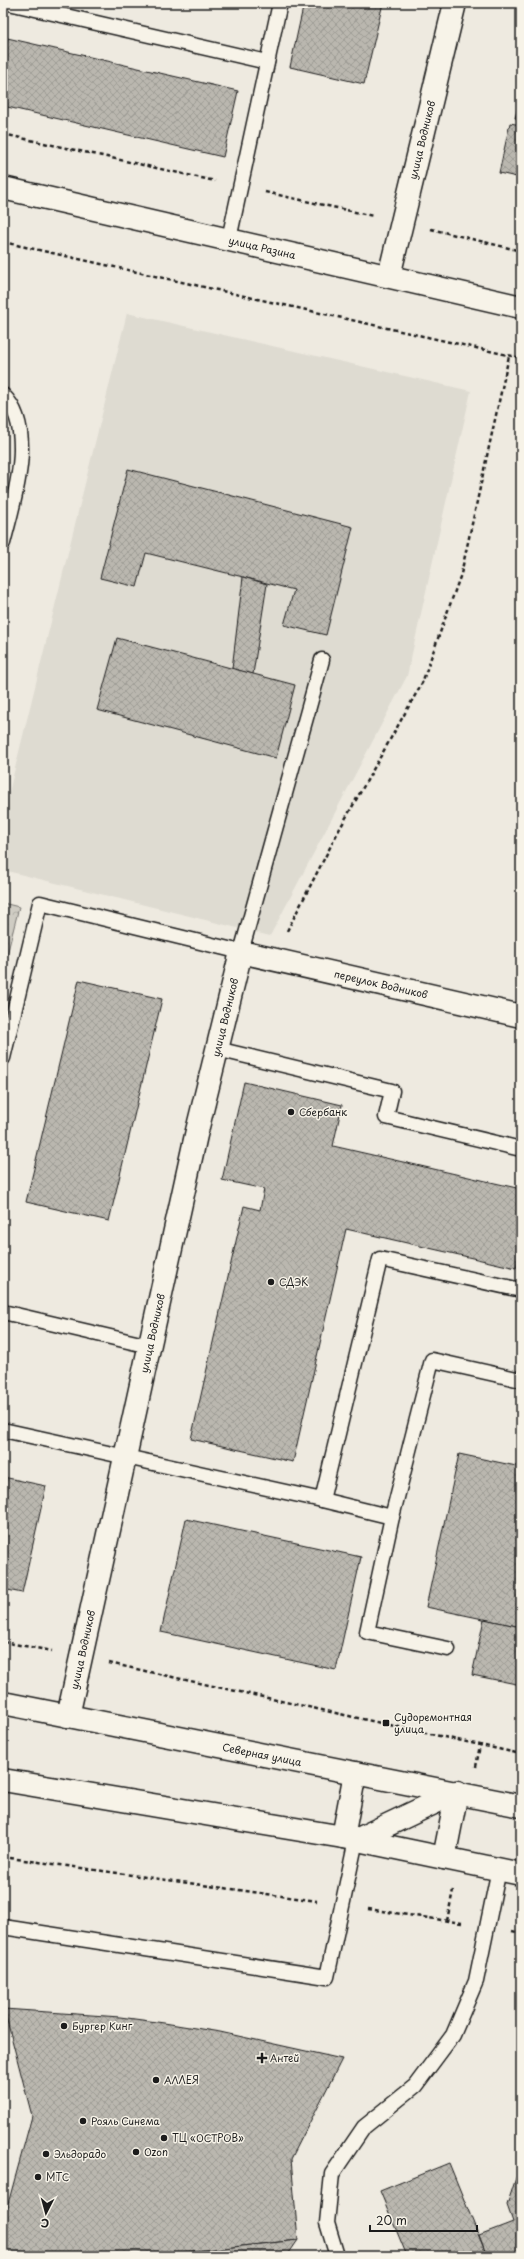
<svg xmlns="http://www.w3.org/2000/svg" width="524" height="2259" font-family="'Playpen Sans',sans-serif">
  <defs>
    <pattern id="park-crowns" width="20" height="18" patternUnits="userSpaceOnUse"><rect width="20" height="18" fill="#cfccc3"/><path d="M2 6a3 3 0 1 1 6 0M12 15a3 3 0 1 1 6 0" fill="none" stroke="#b1afa7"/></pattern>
    <pattern id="building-cross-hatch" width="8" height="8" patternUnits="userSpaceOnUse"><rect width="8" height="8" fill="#bab7af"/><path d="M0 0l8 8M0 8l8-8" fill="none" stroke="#9f9d96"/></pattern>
  </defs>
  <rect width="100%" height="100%" fill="#eeeae0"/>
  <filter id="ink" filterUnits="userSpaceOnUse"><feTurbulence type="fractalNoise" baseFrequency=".025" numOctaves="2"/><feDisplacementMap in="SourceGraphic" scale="8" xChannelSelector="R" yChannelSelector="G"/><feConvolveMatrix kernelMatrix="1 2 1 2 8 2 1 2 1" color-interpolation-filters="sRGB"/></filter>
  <g filter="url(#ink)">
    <!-- built -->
    <path fill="#dedbd1" d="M127 313 471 391 407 676 270 936 3 870V817Z"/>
    <!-- park -->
    <path fill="url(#park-crowns)" stroke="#767470" d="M3 903 19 907 3 971Z"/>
    <!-- building -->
    <g fill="url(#building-cross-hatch)" stroke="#1c1c1c">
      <path d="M304 3H383L364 84 290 67Z"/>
      <path d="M3 37 238 91 223 157 3 106Z"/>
      <path d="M521 97V119L515 118Z"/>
      <path d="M510 123 521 125V178L499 173Z"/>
      <path d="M128 469 353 527 326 635 284 625 294 590 243 577 146 553 137 587 100 578Z"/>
      <path d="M243 577 267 584 253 674 232 669Z"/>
      <path d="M117 638 295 685 276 758 97 710Z"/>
      <path d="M79 980 162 999 109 1221 26 1202Z"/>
      <path d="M244 1082 342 1105 333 1146 521 1189V1247L516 1268 346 1229 293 1462 191 1439 244 1206 260 1210 264 1189 222 1180Z"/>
      <path d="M459 1454 521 1467V1627L426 1607Z"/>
      <path d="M3 1477 46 1486 22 1593 3 1589Z"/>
      <path d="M186 1519 361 1557 336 1670 161 1632Z"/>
      <path d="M484 1619 521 1627V1685L472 1675Z"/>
      <path d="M4 2009 120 2017 164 2023 220 2032 342 2059 291 2159 298 2240 150 2256H3V2222L32 2116Z"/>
      <path d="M449 2163 487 2256H407L380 2191Z"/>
      <path d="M521 2163V2256H487L479 2235 513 2222 507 2205Z"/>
      <path d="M298 2240 287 2256H150Z"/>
    </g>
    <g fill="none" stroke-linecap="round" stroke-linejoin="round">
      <!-- lane casing -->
      <g stroke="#1c1c1c" stroke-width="17">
        <g id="lane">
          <path d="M9 3 267 62"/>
          <path d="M229 239 280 3"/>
          <path d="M3 395C38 429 13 503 3 543"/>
          <path d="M217 1049 392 1091 386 1117 521 1149"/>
          <path d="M3 1058 40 903 241 952 322 660"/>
          <path d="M3 1312 149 1346"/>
          <path d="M3 1430 322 1500 380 1259 521 1290"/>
          <path d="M322 1500 392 1517 432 1360 521 1380"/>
          <path d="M392 1517 367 1632 448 1649"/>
          <path d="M3 1927 327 1977 356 1840"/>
          <path d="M337 2256 327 2223 332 2174 364 2127 415 2086 453 2035 476 1981 499 1869"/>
        </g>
      </g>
      <!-- street casing -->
      <g stroke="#1c1c1c" stroke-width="25">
        <g id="street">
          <path id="s1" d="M3 188 521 307"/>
          <path id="s2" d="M389 276 455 3"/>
          <path id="s3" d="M68 1716 196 1135 241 952 521 1016"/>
        </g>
      </g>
      <!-- secondary casing -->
      <g stroke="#1c1c1c" stroke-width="25">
        <g id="secondary">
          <path id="s4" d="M3 1703 521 1806"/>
          <path d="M3 1780 343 1837 521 1874"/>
          <path d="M343 1837 355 1773"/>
          <path d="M356 1840 457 1792"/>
          <path d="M444 1858 457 1792"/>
        </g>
      </g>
      <!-- path -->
      <g stroke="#1c1c1c" stroke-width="2.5" stroke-dasharray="4 3" stroke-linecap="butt">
        <path d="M3 134 215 181"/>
        <path d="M265 192 373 216"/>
        <path d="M431 229 521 251"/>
        <path d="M3 242 521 358"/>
        <path d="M287 931 339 830 422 683 461 574 509 356"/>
        <path d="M3 1642 52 1651"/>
        <path d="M109 1663 521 1754"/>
        <path d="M476 1767 480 1745"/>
        <path d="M3 1857 317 1901"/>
        <path d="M368 1909 462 1923"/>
        <path d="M447 1921 453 1890"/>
        <path d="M512 1931 521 1933"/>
      </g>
      <!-- lane -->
      <use href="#lane" stroke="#f7f3e8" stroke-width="14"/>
      <!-- street -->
      <use href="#street" stroke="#f7f3e8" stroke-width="22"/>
      <!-- secondary -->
      <use href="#secondary" stroke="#f7f3e8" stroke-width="22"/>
    </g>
  </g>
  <!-- markers -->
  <g fill="#1c1c1c" stroke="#f7f3e8" stroke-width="1.5">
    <circle cx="291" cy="1112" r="4"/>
    <circle cx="271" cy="1282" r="4"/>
    <rect x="382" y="1719" width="8" height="8" rx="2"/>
    <circle cx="64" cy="2026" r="4"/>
    <path d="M260 2052h4v4h4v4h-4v4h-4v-4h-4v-4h4z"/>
    <circle cx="156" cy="2080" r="4"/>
    <circle cx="83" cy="2121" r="4"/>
    <circle cx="164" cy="2138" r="4"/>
    <circle cx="136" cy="2152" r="4"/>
    <circle cx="46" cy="2154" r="4"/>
    <circle cx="38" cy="2177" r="4"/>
  </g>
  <g text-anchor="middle" stroke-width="3" stroke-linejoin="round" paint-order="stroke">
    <!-- street labels -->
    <g font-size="10" fill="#1c1c1c" stroke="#f7f3e8">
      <text dy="4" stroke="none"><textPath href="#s2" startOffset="140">улица Водников</textPath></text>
      <text dy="4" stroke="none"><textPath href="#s1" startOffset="266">улица Разина</textPath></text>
      <text dy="4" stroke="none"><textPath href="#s3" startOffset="927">переулок Водников</textPath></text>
      <text dy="4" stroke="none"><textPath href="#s3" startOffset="716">улица Водников</textPath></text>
      <text dy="4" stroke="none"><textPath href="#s3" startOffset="392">улица Водников</textPath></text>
      <text dy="4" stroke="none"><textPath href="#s3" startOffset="68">улица Водников</textPath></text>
      <text dy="4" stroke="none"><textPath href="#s4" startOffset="264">Северная улица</textPath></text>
    </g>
    <!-- poi labels -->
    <g font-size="10" fill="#1c1c1c" stroke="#f7f3e8" text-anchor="start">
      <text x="299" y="1116">Сбербанк</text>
      <text x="279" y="1286">СДЭК</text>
      <text x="394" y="1721">Судоремонтная<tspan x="394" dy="12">улица</tspan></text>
      <text x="72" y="2030">Бургер Кинг</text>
      <text x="270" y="2062">Антей</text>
      <text x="164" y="2084">АЛЛЕЯ</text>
      <text x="91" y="2125">Рояль Синема</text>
      <text x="172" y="2142">ТЦ «ОСТРОВ»</text>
      <text x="144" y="2156">Ozon</text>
      <text x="54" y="2158">Эльдорадо</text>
      <text x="46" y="2181">МТС</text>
    </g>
  </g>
  <!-- margin -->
  <rect width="524" height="2259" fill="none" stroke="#f7f3e8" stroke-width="16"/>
  <rect x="8" y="8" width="508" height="2243" fill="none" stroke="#1c1c1c" stroke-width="1.5" filter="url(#ink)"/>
  <!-- north arrow -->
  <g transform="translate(46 2213) rotate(186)" stroke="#f7f3e8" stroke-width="3" paint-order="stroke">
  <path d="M0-3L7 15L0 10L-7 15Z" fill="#1c1c1c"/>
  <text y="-6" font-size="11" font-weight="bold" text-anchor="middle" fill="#1c1c1c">С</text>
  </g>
  <!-- scale -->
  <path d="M370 2225v6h107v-6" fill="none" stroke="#1c1c1c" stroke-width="2"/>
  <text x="376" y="2225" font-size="12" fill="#1c1c1c" stroke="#f7f3e8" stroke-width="3" paint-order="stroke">20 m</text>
</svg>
